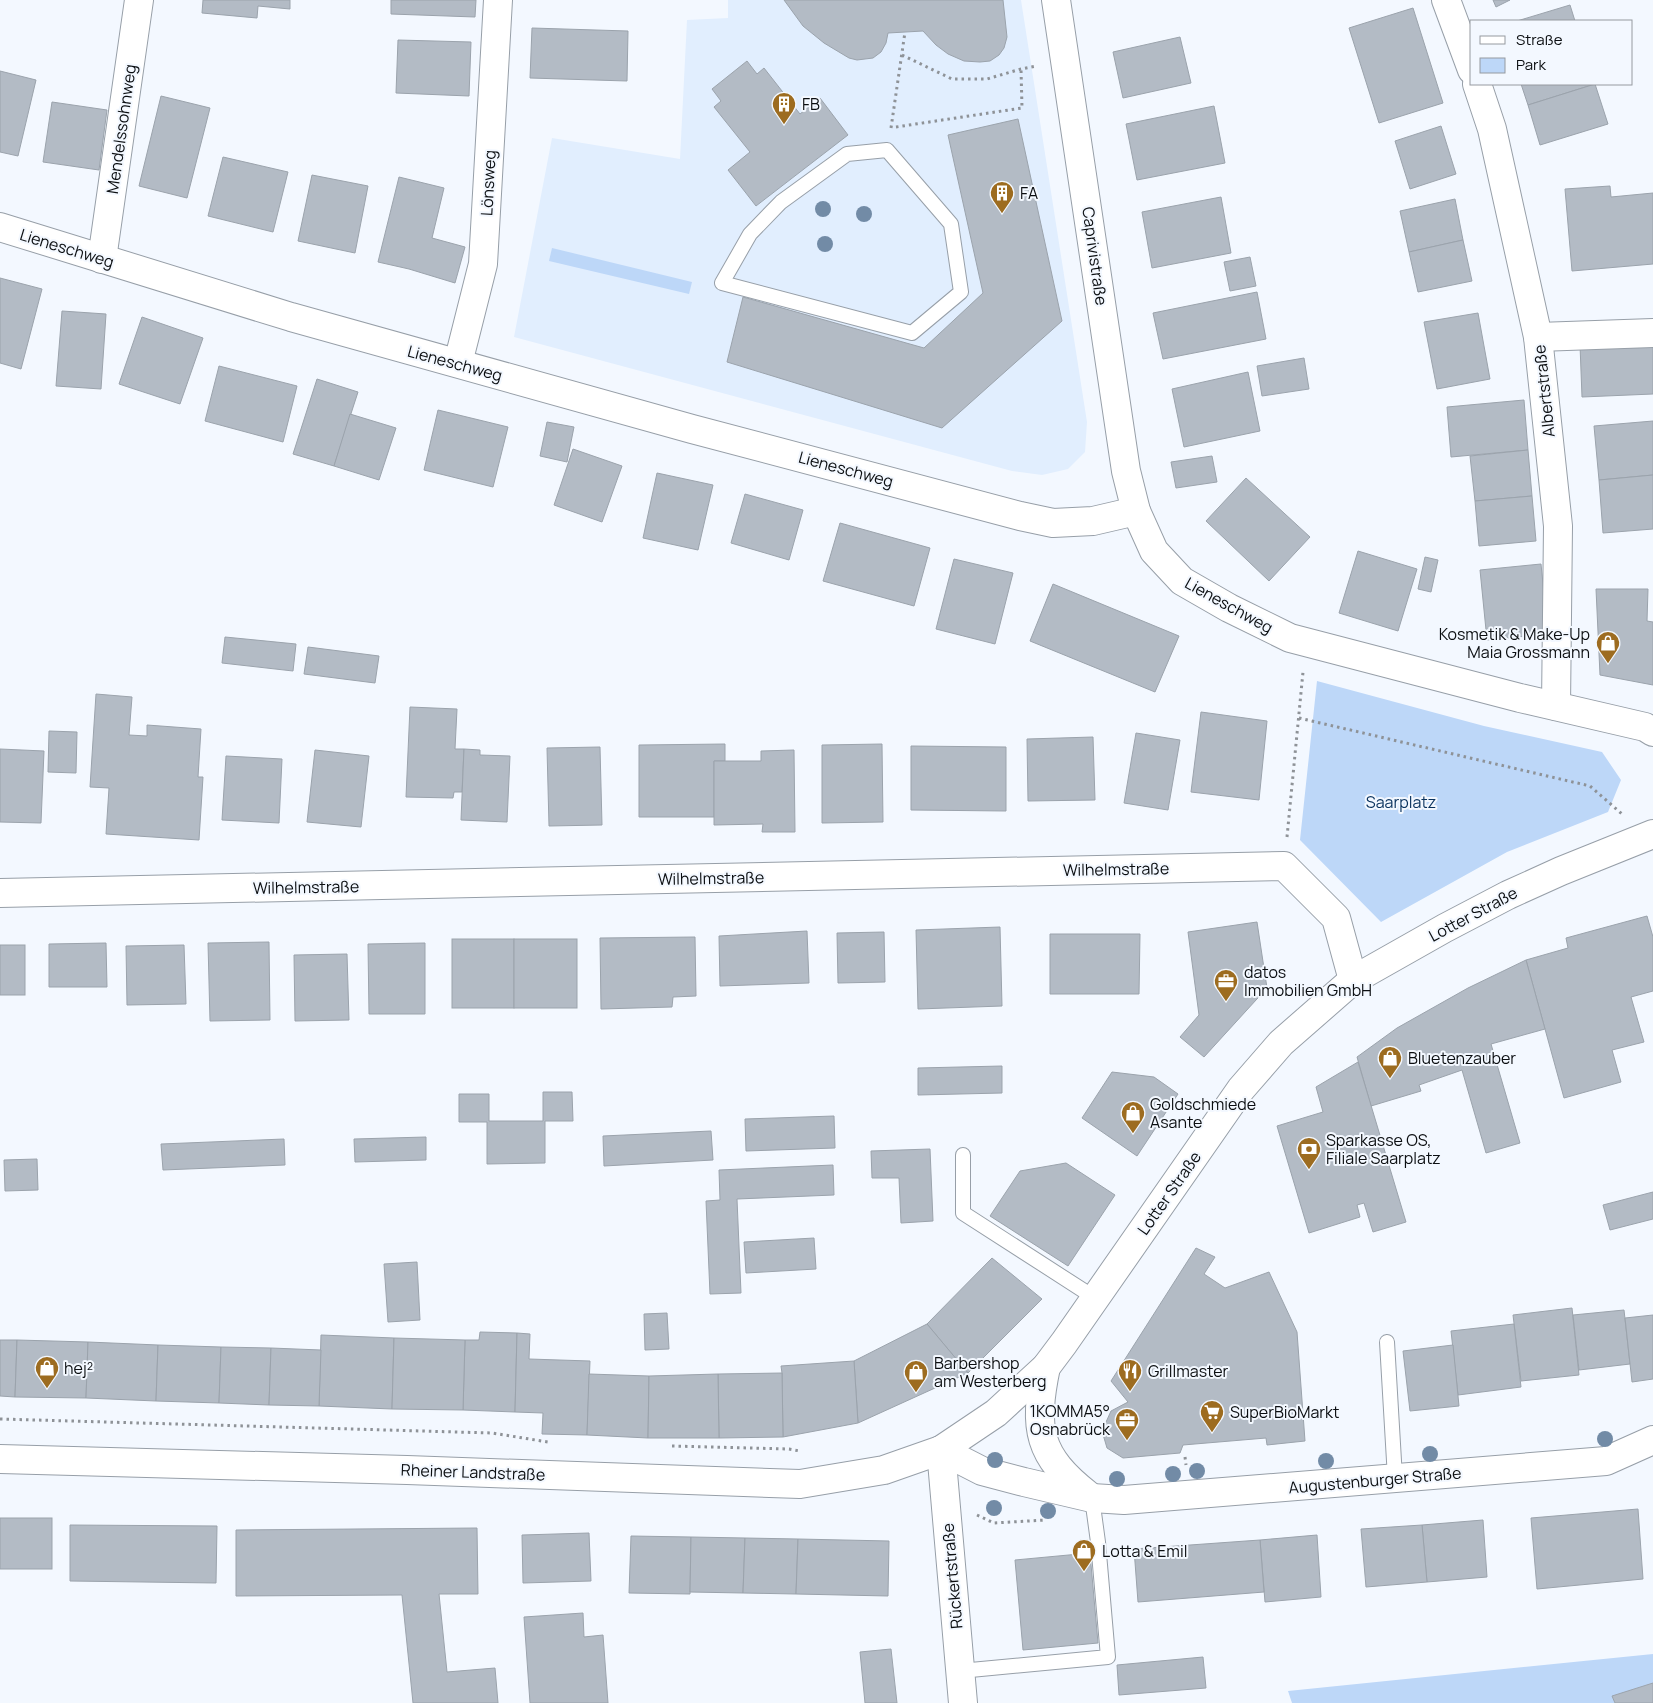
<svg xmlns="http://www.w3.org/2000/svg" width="1653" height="1703" font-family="Manrope,sans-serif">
  <rect width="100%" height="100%" fill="#f3f8ff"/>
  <!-- built -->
  <path fill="#e1eefe" d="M728 0H1021L1087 422 1085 452 1068 469 1042 475 1012 471 514 337 552 138 680 159 687 20 728 18Z"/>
  <!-- green -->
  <g fill="#bdd7f8">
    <path d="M552 248 692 282 689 294 549 261Z"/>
    <path d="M1317 681 1484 726 1602 752 1621 780 1608 812 1507 852 1381 922 1300 840Z"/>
    <path d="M1653 1654V1683L1613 1697 1615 1703H1292L1288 1691Z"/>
  </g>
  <!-- building -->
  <g fill="#b3bbc5" stroke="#9ba3ac">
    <path d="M203 0H290V9L258 6 257 18 202 13Z"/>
    <path d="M391 0H476L475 17 391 14Z"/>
    <path d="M784 0H1003L1007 37 1004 48 999 55 990 61 980 62 964 61 948 54 936 45 923 31 888 33 886 43 881 52 873 58 857 60 849 58 824 43 803 26Z"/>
    <path d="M1493 0H1510L1496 7Z"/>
    <path d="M1570 5 1575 21H1517Z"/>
    <path d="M1413 8 1443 103 1379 123 1349 28Z"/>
    <path d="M532 28 628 31 627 81 530 78Z"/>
    <path d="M1180 37 1191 83 1123 98 1113 52Z"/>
    <path d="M398 40 471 42 469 96 396 93Z"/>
    <path d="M747 61 757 74 764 68 800 114 820 98 848 135 756 206 728 170 750 152 714 107 721 101 712 89Z"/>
    <path d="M0 71 36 80 18 156 0 152Z"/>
    <path d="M1521 84H1595L1528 105Z"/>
    <path d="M1595 84 1608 124 1540 145 1528 105Z"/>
    <path d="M161 96 210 108 187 198 139 186Z"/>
    <path d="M52 102 107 110 99 170 43 162Z"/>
    <path d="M1214 106 1225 163 1137 180 1126 124Z"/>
    <path d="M1018 119 1062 321 942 428 727 362 743 297 924 348 983 293 948 135Z"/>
    <path d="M1441 126 1456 174 1410 189 1395 141Z"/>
    <path d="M223 157 288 172 273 232 208 216Z"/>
    <path d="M312 175 368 186 355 253 298 241Z"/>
    <path d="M399 177 444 188 432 238 465 247 455 283 409 269 378 262Z"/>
    <path d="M1610 186 1611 197 1653 193V264L1572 271 1565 189Z"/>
    <path d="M1221 197 1231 253 1152 268 1142 212Z"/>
    <path d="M1455 199 1463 240 1409 252 1400 211Z"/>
    <path d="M1463 240 1472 281 1418 292 1409 252Z"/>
    <path d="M1250 257 1256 286 1230 291 1224 262Z"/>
    <path d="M0 278 42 289 21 369 0 363Z"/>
    <path d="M1257 292 1266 339 1163 359 1153 313Z"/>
    <path d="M62 311 106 314 101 389 56 386Z"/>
    <path d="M1478 313 1490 379 1437 389 1424 322Z"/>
    <path d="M142 317 203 338 180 404 119 384Z"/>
    <path d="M1653 342V394L1582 397 1580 345Z"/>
    <path d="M1304 358 1309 389 1262 396 1257 366Z"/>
    <path d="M219 366 297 386 283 442 205 421Z"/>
    <path d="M1248 372 1260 431 1184 447 1172 389Z"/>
    <path d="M317 379 358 392 334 466 293 454Z"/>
    <path d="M1524 400 1528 450 1451 457 1447 407Z"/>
    <path d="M438 410 508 427 493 487 424 470Z"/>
    <path d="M350 414 396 428 379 480 334 466Z"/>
    <path d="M1653 421V475L1599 480 1594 426Z"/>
    <path d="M547 422 574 427 567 462 540 456Z"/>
    <path d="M573 449 622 466 602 522 554 505Z"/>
    <path d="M1528 450 1532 496 1475 501 1470 456Z"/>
    <path d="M1212 456 1217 482 1176 488 1171 462Z"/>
    <path d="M657 473 713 485 698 550 643 538Z"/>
    <path d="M1653 475V529L1603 533 1599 480Z"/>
    <path d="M1246 478 1310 537 1269 581 1206 521Z"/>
    <path d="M745 494 803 510 789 560 731 543Z"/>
    <path d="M1532 496 1536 541 1479 546 1475 501Z"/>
    <path d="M840 523 930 548 914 606 823 581Z"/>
    <path d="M1358 551 1417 569 1398 631 1339 613Z"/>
    <path d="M1425 557 1438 560 1431 592 1418 589Z"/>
    <path d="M954 559 1013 573 995 644 936 629Z"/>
    <path d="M1541 564 1548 634 1487 640 1480 570Z"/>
    <path d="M1053 584 1179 636 1155 692 1030 641Z"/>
    <path d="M1596 589H1648L1647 621 1653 622V685L1600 675Z"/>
    <path d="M225 637 296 644 293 671 222 663Z"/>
    <path d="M308 647 379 656 375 683 304 674Z"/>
    <path d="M96 694 132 697 129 735 147 736V725L201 729 198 777H203L199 840 106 834 109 788 90 787Z"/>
    <path d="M410 707 457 709 455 749H464L462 792H454L453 798 406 797Z"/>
    <path d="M1201 712 1267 721 1259 800 1191 792Z"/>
    <path d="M49 731 77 732 76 773 48 772Z"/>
    <path d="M1136 733 1180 740 1168 810 1124 803Z"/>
    <path d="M1093 737 1095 800 1028 801 1027 739Z"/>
    <path d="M725 744V761H714V817H639V745Z"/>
    <path d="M882 744 883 822 822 823V745Z"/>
    <path d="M911 746 1006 747V811L911 810Z"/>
    <path d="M600 747 602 825 549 826 547 748Z"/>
    <path d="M0 749 44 751 41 823 0 822Z"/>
    <path d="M464 749 480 750V755L510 756 507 822 461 820Z"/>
    <path d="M315 750 369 756 361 827 307 822Z"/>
    <path d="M794 750 795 832H762L763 824 714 825V761H761V751Z"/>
    <path d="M226 756 282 759 279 823 222 820Z"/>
    <path d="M1647 916 1653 937V991L1631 997 1644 1042 1612 1050 1621 1082 1564 1098 1526 960 1568 948 1566 938Z"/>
    <path d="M1257 922 1267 988 1204 1057 1180 1037 1199 1015 1188 932Z"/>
    <path d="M1000 927 1002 1006 918 1009 916 930Z"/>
    <path d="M807 931 809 983 720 986 719 936Z"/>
    <path d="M884 932 885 982 838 983 837 933Z"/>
    <path d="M1050 934H1140L1139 994H1050Z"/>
    <path d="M695 937 696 996 673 997 672 1007 601 1009 600 938Z"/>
    <rect x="452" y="939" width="62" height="69"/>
    <rect x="514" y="939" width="63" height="69"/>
    <path d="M269 942 270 1020 210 1021 208 943Z"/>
    <path d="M106 943 107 987H49V944Z"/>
    <path d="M425 943V1014H369L368 944Z"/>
    <rect x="0" y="945" width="25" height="50"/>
    <path d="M184 945 186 1004 127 1005 126 946Z"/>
    <path d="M347 954 349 1020 295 1021 294 955Z"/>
    <path d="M1526 960 1545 1029 1491 1044 1520 1143 1486 1153 1462 1070 1419 1085 1421 1091 1371 1106 1357 1057 1397 1028 1468 988Z"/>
    <path d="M1358 1062 1406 1222 1373 1232 1364 1203 1357 1205 1360 1217 1309 1233 1277 1126 1323 1112 1316 1087Z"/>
    <path d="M1002 1066V1093L918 1095V1068Z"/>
    <path d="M1112 1072 1154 1077 1178 1094 1137 1156 1082 1118Z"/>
    <path d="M543 1092H572L573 1121H545V1163L487 1164V1122H459V1094H489V1121H543Z"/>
    <path d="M834 1116 835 1148 746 1151 745 1119Z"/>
    <path d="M711 1131 713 1160 604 1166 603 1136Z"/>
    <path d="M426 1137V1160L355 1162 354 1139Z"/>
    <path d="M284 1139 285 1165 163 1170 161 1144Z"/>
    <path d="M930 1149 933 1221 901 1223 899 1178H872L871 1151Z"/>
    <path d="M37 1159 38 1190 5 1191 4 1160Z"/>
    <path d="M1066 1163 1115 1195 1068 1266 990 1216 1020 1171Z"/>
    <path d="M833 1165 834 1195 737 1199 741 1293 710 1294 706 1201 720 1200 719 1170Z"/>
    <path d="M1653 1192V1219L1610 1230 1603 1205Z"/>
    <path d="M814 1238 816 1269 746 1273 744 1242Z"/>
    <path d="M1196 1248 1215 1257 1204 1274 1225 1288 1269 1272 1297 1332 1305 1441 1267 1445 1266 1438 1183 1445 1180 1453 1123 1458 1107 1448 1102 1431 1111 1411 1128 1402 1111 1381Z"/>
    <path d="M992 1258 1042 1299 968 1373 927 1324Z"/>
    <path d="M417 1262 420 1320 388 1322 384 1264Z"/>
    <path d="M1572 1308 1579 1375 1521 1381 1513 1315Z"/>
    <path d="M1624 1310 1630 1364 1579 1370 1573 1315Z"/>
    <path d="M667 1313 669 1349 645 1350 644 1314Z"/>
    <path d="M1653 1315V1379L1632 1382 1625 1318Z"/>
    <path d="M927 1324 968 1373 858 1423 854 1361Z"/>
    <path d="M1514 1324 1521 1387 1458 1395 1451 1331Z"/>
    <path d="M480 1332 517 1333 515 1412 463 1410 465 1340H479Z"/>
    <path d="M517 1333 530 1334 529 1359 590 1361 587 1435 542 1434 543 1413 515 1412Z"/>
    <path d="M321 1335 394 1338 392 1409 319 1406Z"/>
    <path d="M394 1338 465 1340 463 1410 392 1409Z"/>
    <path d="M0 1340H17L15 1397 0 1396Z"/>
    <path d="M17 1340 88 1342 86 1398 15 1397Z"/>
    <path d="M88 1342 158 1345 156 1401 86 1398Z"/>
    <path d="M158 1345 221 1347 219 1403 156 1401Z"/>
    <path d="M1453 1345 1459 1406 1410 1411 1403 1351Z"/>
    <path d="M221 1347 271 1348 269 1405 219 1403Z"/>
    <path d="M271 1348 321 1350 319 1406 269 1405Z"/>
    <path d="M854 1361 858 1423 783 1437 782 1373 781 1366Z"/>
    <path d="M782 1373 783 1437 719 1438 718 1374Z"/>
    <path d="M589 1374 649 1376 648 1438 587 1435Z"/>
    <path d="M718 1374 719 1438H648L649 1376Z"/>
    <path d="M1638 1509 1643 1579 1537 1589 1531 1518Z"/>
    <rect x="0" y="1518" width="52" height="51"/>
    <path d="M1483 1520 1487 1577 1427 1582 1422 1525Z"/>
    <path d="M70 1525 217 1526 216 1583 70 1581Z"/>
    <path d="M1422 1525 1427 1582 1366 1587 1361 1529Z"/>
    <path d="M477 1528 478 1594H439L447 1672 495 1668 498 1703H413L402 1595 236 1596V1530Z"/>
    <path d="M589 1533 591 1581 523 1583 522 1535Z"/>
    <path d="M1317 1535 1321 1597 1265 1602 1260 1540Z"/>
    <path d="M631 1536 691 1537 690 1594 629 1593Z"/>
    <path d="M691 1537 745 1538 743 1593 690 1592Z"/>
    <path d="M745 1538 798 1539 796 1594 743 1593Z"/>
    <path d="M798 1539 889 1541 888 1596 796 1594Z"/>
    <path d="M1260 1540 1264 1592 1138 1602 1134 1549Z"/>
    <path d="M1090 1553 1098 1643 1023 1650 1015 1560Z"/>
    <path d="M583 1613 584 1637 603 1635 608 1703H530L524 1617Z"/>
    <path d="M891 1649 897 1703H865L860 1652Z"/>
    <path d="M1203 1657 1206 1688 1119 1695 1117 1665Z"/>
    <path d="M1653 1683V1703H1615L1612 1696Z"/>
  </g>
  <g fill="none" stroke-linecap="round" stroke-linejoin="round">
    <!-- service casing -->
    <g stroke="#979fa8" stroke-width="16">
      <g id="service">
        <path d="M887 150 951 224 961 292 912 333 722 283 750 234 781 202 847 154Z"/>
        <path d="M963 1155V1213L1095 1298"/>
        <path d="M1387 1342 1395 1478"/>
        <path d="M960 1671 1108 1657 1098 1542 1092 1498"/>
      </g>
    </g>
    <!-- minor casing -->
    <g stroke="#979fa8" stroke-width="30">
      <g id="minor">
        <path d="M1056 0 1126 471 1136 511 1154 551 1182 581 1229 608 1290 638 1520 698 1645 727 1653 732"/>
        <path d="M1446 0 1472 70"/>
        <path d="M1477 84 1492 129 1538 337 1558 526 1556 706"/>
        <path d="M0 227 291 317 692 429 1020 516 1053 523 1093 521 1136 511"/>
        <path d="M102 259 139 0"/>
        <path d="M1538 337 1653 333"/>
        <path d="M458 363 483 264 498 0"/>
        <path d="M0 893 1284 866 1336 918 1353 980"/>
        <path d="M1046 1367C1033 1429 1038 1456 1088 1495"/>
        <path d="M941 1450 982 1471 1024 1482 1092 1498 1124 1500 1606 1461 1653 1440"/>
        <path d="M941 1450 963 1703"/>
      </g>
    </g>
    <!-- tertiary casing -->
    <g stroke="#979fa8" stroke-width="30">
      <path id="tertiary" d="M0 1459 407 1470 800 1484 884 1470 941 1450 996 1413 1046 1367 1064 1343 1241 1089 1281 1043 1353 980 1445 928 1508 895 1561 871 1653 834"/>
    </g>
    <!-- path -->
    <g stroke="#8e9297" stroke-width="3" stroke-dasharray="2.5 4" stroke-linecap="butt">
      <path d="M902 55 952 79H987L1021 69 1036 66"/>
      <path d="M896 127 1022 108 1021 69"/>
      <path d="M891 128 905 32"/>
      <path d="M1299 718 1590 786 1622 814"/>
      <path d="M1287 837 1303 672"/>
      <path d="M0 1419 492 1433 548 1442"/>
      <path d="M672 1446 789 1449 800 1451"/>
      <path d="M1185 1457 1186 1465"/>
      <path d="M977 1515 994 1523 1046 1520"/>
    </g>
    <!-- service -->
    <use href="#service" stroke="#fff" stroke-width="14"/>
    <!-- minor -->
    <use href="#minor" stroke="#fff" stroke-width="28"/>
    <!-- tertiary -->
    <use href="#tertiary" stroke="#fff" stroke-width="28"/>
  </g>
  <!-- trees -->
  <g fill="#728ba6">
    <circle cx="823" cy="209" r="8"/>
    <circle cx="864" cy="214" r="8"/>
    <circle cx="825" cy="244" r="8"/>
    <circle cx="1605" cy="1439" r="8"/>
    <circle cx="1430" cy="1454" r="8"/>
    <circle cx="995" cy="1460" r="8"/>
    <circle cx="1326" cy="1461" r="8"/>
    <circle cx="1197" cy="1471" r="8"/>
    <circle cx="1173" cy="1474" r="8"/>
    <circle cx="1117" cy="1479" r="8"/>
    <circle cx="994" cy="1508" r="8"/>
    <circle cx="1048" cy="1511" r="8"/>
  </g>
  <!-- icons -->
  <defs>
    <g id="building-pin" transform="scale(1.25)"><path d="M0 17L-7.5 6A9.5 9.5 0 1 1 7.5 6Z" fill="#9d6c20" stroke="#f3f8ff"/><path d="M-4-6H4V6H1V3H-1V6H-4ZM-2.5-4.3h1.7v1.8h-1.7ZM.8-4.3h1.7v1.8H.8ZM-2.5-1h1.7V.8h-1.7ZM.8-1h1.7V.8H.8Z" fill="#fff"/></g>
    <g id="shop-pin" transform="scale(1.25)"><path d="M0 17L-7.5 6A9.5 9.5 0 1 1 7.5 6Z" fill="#9d6c20" stroke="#f3f8ff"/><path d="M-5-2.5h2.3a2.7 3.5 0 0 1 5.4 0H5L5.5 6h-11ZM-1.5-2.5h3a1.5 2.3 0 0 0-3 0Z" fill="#fff"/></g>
    <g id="office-pin" transform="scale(1.25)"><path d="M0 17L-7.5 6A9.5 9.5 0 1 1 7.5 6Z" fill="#9d6c20" stroke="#f3f8ff"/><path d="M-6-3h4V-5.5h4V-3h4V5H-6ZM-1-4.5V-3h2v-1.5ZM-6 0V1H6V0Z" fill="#fff"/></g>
    <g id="bank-pin" transform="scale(1.25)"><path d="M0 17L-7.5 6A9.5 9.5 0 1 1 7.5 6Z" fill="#9d6c20" stroke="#f3f8ff"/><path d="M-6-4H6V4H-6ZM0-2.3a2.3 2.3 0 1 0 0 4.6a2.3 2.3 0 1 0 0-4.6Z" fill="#fff"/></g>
    <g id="restaurant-pin" transform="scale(1.25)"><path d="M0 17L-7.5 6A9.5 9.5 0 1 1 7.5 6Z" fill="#9d6c20" stroke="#f3f8ff"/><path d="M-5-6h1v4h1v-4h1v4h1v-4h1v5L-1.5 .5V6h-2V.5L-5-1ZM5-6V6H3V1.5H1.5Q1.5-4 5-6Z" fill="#fff"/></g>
    <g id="supermarket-pin" transform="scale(1.25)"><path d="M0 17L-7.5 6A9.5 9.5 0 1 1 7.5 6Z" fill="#9d6c20" stroke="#f3f8ff"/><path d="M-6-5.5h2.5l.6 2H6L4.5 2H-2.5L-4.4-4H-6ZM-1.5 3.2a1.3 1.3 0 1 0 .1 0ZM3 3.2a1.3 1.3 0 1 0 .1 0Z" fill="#fff"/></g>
  </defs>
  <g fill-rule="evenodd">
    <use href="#building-pin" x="784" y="104"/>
    <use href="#building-pin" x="1002" y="193"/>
    <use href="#shop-pin" x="1608" y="643"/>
    <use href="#office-pin" x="1226" y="981"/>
    <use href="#shop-pin" x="1390" y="1058"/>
    <use href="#shop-pin" x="1133" y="1113"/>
    <use href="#bank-pin" x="1309" y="1149"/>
    <use href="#shop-pin" x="47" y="1368"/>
    <use href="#restaurant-pin" x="1130" y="1371"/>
    <use href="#shop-pin" x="916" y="1372"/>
    <use href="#supermarket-pin" x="1212" y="1412"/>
    <use href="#office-pin" x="1127" y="1420"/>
    <use href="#shop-pin" x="1084" y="1551"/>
  </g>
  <g text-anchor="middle" stroke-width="4" stroke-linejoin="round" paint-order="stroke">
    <!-- poi labels -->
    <g font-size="16" fill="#0b0e11" stroke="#f3f8ff" text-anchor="start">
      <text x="802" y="110">FB</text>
      <text x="1020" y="199">FA</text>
      <text x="1590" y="640" text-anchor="end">Kosmetik &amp; Make-Up<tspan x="1590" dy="18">Maia Grossmann</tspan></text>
      <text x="1244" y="978">datos<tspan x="1244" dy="18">Immobilien GmbH</tspan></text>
      <text x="1408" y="1064">Bluetenzauber</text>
      <text x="1150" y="1110">Goldschmiede<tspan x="1150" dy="18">Asante</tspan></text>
      <text x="1326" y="1146">Sparkasse OS,<tspan x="1326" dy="18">Filiale Saarplatz</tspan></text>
      <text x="934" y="1369">Barbershop<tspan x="934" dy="18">am Westerberg</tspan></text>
      <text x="64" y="1374">hej²</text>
      <text x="1148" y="1377">Grillmaster</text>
      <text x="1110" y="1417" text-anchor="end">1KOMMA5°<tspan x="1110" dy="18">Osnabrück</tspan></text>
      <text x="1230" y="1418">SuperBioMarkt</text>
      <text x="1102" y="1557">Lotta &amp; Emil</text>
    </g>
    <!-- street labels -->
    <g font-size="16" fill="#0b0e11" stroke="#f3f8ff">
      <text transform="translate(121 129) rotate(-82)" y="6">Mendelssohnweg</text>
      <text transform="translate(488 183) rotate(-87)" y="6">Lönsweg</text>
      <text transform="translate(67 248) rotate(17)" y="6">Lieneschweg</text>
      <text transform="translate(1095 256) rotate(82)" y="6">Caprivistraße</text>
      <text transform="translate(455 363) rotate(15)" y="6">Lieneschweg</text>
      <text transform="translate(1544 391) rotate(-96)" y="6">Albertstraße</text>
      <text transform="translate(846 469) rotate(15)" y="6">Lieneschweg</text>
      <text transform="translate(1229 605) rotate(29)" y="6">Lieneschweg</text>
      <text transform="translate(1116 869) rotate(-1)" y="6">Wilhelmstraße</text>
      <text transform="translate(711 878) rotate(-1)" y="6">Wilhelmstraße</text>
      <text transform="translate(306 887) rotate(-1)" y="6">Wilhelmstraße</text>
      <text transform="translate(1473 914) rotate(-28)" y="6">Lotter Straße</text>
      <text transform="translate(1169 1193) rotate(-55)" y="6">Lotter Straße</text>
      <text transform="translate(473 1472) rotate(2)" y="6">Rheiner Landstraße</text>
      <text transform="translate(1375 1480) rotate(-5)" y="6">Augustenburger Straße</text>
      <text transform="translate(952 1576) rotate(-95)" y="6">Rückertstraße</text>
    </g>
    <!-- park labels -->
    <g font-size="16" fill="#09325e" stroke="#f3f8ff">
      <text x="1401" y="808">Saarplatz</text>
    </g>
  </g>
  <!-- legend -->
  <rect x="1470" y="20" width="162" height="65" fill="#f3f8ff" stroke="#969aa0"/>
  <rect x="1480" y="36" width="25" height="8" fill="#ffffff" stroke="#969aa0"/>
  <text x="1516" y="45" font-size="15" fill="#0b0e11">Straße</text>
  <rect x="1480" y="58" width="25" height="15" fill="#bdd7f8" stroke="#969aa0"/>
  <text x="1516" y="70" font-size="15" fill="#0b0e11">Park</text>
</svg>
